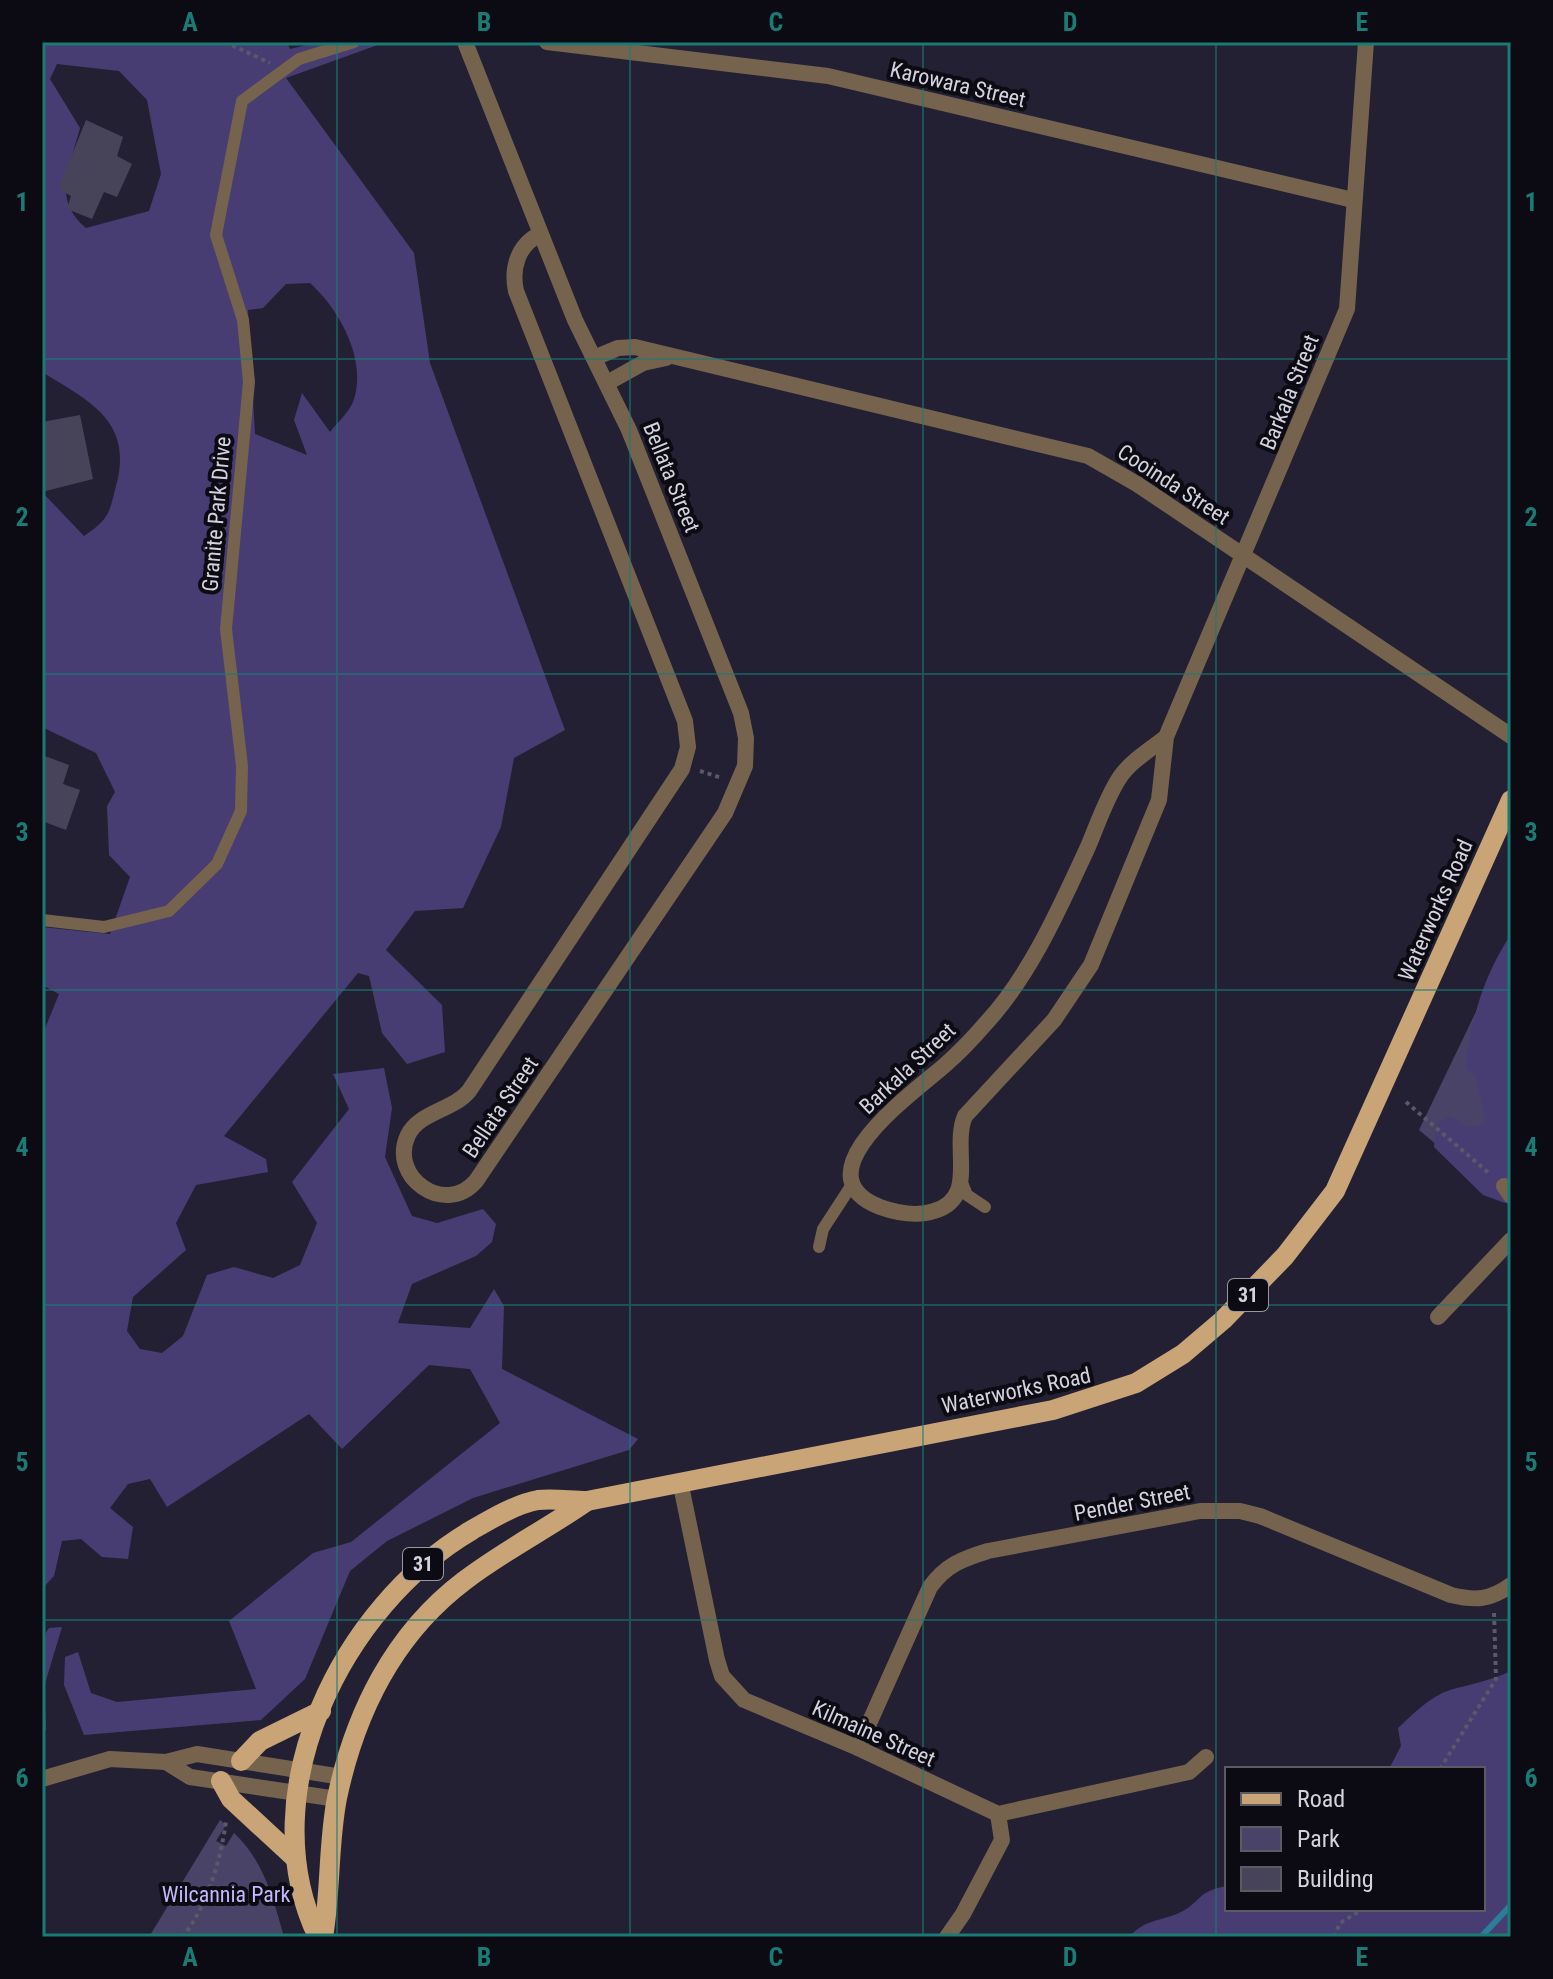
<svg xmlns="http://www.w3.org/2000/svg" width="1553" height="1979" font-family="'Roboto Condensed',sans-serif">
  <rect width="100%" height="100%" fill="#232033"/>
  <!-- green -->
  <g fill="#494368">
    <path d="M1511 939V1149L1474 1176 1419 1130Z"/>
    <path d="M220 1820 226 1825 216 1841 226 1846 234 1833C264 1861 273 1898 284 1937H149Z"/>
  </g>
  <!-- forest -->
  <g fill="#473d73" fill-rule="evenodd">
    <path d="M42 42H287L290 49 319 42H386L286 78 414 253 430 363 565 730 514 758 501 827 463 908 415 911 386 950 442 1005 445 1052 407 1064 382 1033 369 976 358 973 224 1136 266 1159 268 1172 196 1185 176 1223 186 1250 133 1297 127 1331 140 1349 162 1353 183 1336 207 1275 234 1267 273 1278 300 1265 317 1223 292 1182 349 1109 333 1074 384 1068 392 1108 385 1157 412 1216 437 1223 483 1209 496 1224 492 1242 476 1256 412 1284 398 1323 470 1328 494 1289 504 1306 502 1369 638 1439 629 1450 473 1498 387 1541 350 1571 305 1679 261 1720 84 1735 64 1685 65 1657 78 1652 91 1693 117 1702 256 1689 229 1621 313 1553 351 1542 500 1423 470 1369 429 1365 342 1449 309 1414 167 1507 150 1479 128 1484 110 1508 133 1527 128 1559 102 1557 81 1539 62 1541 54 1576 42 1589V1036L59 994 42 985V927L110 934 130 877 109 855 107 806 115 792 96 753 42 727V492L84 536C109 519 109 514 116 486 134 421 89 401 42 372ZM57 64 119 71 147 100 161 174 149 211 86 228C51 199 70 167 80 128L50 79ZM310 283C340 310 368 361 353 402 349 412 337 423 330 432L302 393 294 420 307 455 255 434 248 310 263 308 286 284Z"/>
    <path d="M1511 934V1201L1505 1203 1483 1195 1434 1147 1437 1123 1451 1116 1468 1128 1486 1124 1476 1077 1465 1067C1473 1015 1482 979 1511 934Z"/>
    <path d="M62 1627 44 1687 46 1730 42 1732V1638L49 1628Z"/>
    <path d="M1511 1671V1937H1129C1144 1920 1160 1921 1179 1913 1201 1903 1196 1891 1227 1886V1909H1483V1769H1389L1401 1746 1398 1728C1413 1714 1429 1697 1450 1690 1471 1684 1490 1681 1511 1671Z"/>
  </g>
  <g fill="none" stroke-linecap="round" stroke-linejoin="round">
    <!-- stream -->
    <path stroke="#2c7d9a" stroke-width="6" d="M1481 1937 1511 1905"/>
  </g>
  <!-- building -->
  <g fill="#474459">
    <path d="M86 120 123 137 117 156 132 164 117 197 104 192 92 219 67 209 71 196 58 189Z"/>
    <path d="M80 415 93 479 42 492V422Z"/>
    <path d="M42 755 69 765 63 784 80 790 66 830 42 821Z"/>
  </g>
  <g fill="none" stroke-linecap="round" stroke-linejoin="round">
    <!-- path -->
    <g stroke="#5a5869" stroke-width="4" stroke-dasharray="4 4" stroke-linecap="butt">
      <path d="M225 42 270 63"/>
      <path d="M700 771 722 778"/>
      <path d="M1406 1102 1490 1174"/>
      <path d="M1440 1769 1496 1679 1494 1612"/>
      <path d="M182 1937C207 1908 221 1859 226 1821"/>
      <path d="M1334 1937 1340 1923 1363 1909"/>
    </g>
    <!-- lane -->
    <g stroke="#75634e" stroke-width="12">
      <path d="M42 920 104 927 169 911 217 864 241 811 242 766 226 629 249 382 243 320 216 235 242 101 299 59 354 42"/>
      <path d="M961 1180 967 1195 985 1207"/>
      <path d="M819 1247 823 1229 853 1183"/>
    </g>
    <!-- street -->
    <g stroke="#75634e" stroke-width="16">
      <path d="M465 42 575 320 629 430 741 713 746 738 745 766 725 813 476 1181C445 1217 388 1177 408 1135 419 1112 454 1110 469 1091L682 769 688 747 685 721 516 291C511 268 518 245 540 234"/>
      <path d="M547 42 828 76 1353 200"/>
      <path d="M594 358 618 348 635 347 1088 456 1137 484 1511 736"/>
      <path d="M607 383 643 363 666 358"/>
      <path d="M1166 737C1150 750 1131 761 1120 777 1106 798 1097 826 1087 849 1060 907 1031 974 987 1022 974 1037 960 1052 945 1065 916 1091 796 1174 880 1207 897 1213 916 1217 934 1211 979 1198 951 1148 965 1116L1054 1020 1091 965 1159 800 1166 737 1347 309 1366 42"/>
      <path d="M1504 1186 1511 1196"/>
      <path d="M1438 1317 1511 1240"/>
      <path d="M680 1481 717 1660 722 1676 744 1700 858 1748 998 1814 1189 1772 1206 1757"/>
      <path d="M858 1748 930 1587C946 1565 962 1559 988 1551L1200 1511H1240L1260 1516 1451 1595C1476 1601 1490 1600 1511 1585"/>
      <path d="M166 1762 190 1777 337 1799"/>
      <path d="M42 1779 110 1759 166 1762 197 1754 342 1777"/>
      <path d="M947 1937 963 1914 1002 1840 998 1814"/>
    </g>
    <!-- primary -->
    <g stroke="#c8a476" stroke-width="20">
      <path d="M241 1761 260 1741 321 1711"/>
      <path d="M221 1781 231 1799 296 1859"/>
      <path d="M318 1937C249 1793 342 1606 472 1530 491 1519 516 1504 538 1500 553 1498 571 1501 587 1501L1053 1410 1136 1383 1183 1354 1223 1320 1285 1256 1335 1191 1511 800"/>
      <path d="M323 1937C331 1891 328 1844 337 1798 355 1713 394 1634 464 1581 503 1551 547 1529 587 1501"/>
    </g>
  </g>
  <!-- grid -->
  <path fill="none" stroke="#197b74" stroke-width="2" stroke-opacity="0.55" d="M337 42V1937M630 42V1937M923 42V1937M1216 42V1937M42 359H1511M42 674H1511M42 990H1511M42 1305H1511M42 1620H1511"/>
  <g text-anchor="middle" stroke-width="8" stroke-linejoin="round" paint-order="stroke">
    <!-- shield labels -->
    <g fill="#0c0b13" stroke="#9796a1" stroke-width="2">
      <rect x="1228" y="1279" width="40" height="32" rx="6"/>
      <rect x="403" y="1548" width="40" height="32" rx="6"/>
    </g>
    <g font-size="20" font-weight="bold" fill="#d3d2de">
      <text x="1248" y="1302">31</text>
      <text x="423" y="1571">31</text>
    </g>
    <!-- street labels -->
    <g font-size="22" fill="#d3d2de" stroke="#0c0b13">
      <text transform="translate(958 84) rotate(13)" y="8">Karowara Street</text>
      <text transform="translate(1289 392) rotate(-68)" y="8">Barkala Street</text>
      <text transform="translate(672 477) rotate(68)" y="8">Bellata Street</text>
      <text transform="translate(1174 484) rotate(33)" y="8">Cooinda Street</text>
      <text transform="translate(216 514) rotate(-85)" y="8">Granite Park Drive</text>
      <text transform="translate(1435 910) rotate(-66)" y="8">Waterworks Road</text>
      <text transform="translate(907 1068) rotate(-43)" y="8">Barkala Street</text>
      <text transform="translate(500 1107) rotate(-56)" y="8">Bellata Street</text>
      <text transform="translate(1016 1390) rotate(-12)" y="8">Waterworks Road</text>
      <text transform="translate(1132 1502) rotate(-11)" y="8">Pender Street</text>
      <text transform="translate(874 1733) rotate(24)" y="8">Kilmaine Street</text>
    </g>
    <!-- park labels -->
    <g font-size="22" fill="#c2b8fc" stroke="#0c0b13">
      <text x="226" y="1902">Wilcannia Park</text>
    </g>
  </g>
  <!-- border -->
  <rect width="1553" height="1979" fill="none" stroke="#0c0b13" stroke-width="88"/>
  <!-- legend -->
  <rect x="1225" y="1767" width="260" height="144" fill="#0c0b13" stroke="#5c5b64" stroke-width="2"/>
  <rect x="1241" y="1793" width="40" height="12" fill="#c8a476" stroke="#5c5b64" stroke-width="2"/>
  <text x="1297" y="1807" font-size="24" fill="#d3d2de">Road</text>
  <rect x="1241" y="1827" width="40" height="24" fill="#494368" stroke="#5c5b64" stroke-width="2"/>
  <text x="1297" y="1847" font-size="24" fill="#d3d2de">Park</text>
  <rect x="1241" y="1867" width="40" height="24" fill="#474459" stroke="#5c5b64" stroke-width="2"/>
  <text x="1297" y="1887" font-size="24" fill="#d3d2de">Building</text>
  <rect x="44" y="44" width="1465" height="1891" fill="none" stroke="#197b74" stroke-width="3"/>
  <g font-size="26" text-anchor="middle" font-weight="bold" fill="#197b74">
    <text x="190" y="31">A</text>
    <text x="484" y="31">B</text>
    <text x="776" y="31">C</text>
    <text x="1070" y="31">D</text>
    <text x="1362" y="31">E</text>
    <text x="22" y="211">1</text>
    <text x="1531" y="211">1</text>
    <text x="22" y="526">2</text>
    <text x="1531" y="526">2</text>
    <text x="22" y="841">3</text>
    <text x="1531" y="841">3</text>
    <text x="22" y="1156">4</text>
    <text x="1531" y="1156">4</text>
    <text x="22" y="1471">5</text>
    <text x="1531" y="1471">5</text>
    <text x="22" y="1787">6</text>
    <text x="1531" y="1787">6</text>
    <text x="190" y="1966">A</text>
    <text x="484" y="1966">B</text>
    <text x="776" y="1966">C</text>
    <text x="1070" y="1966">D</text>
    <text x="1362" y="1966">E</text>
  </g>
</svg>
